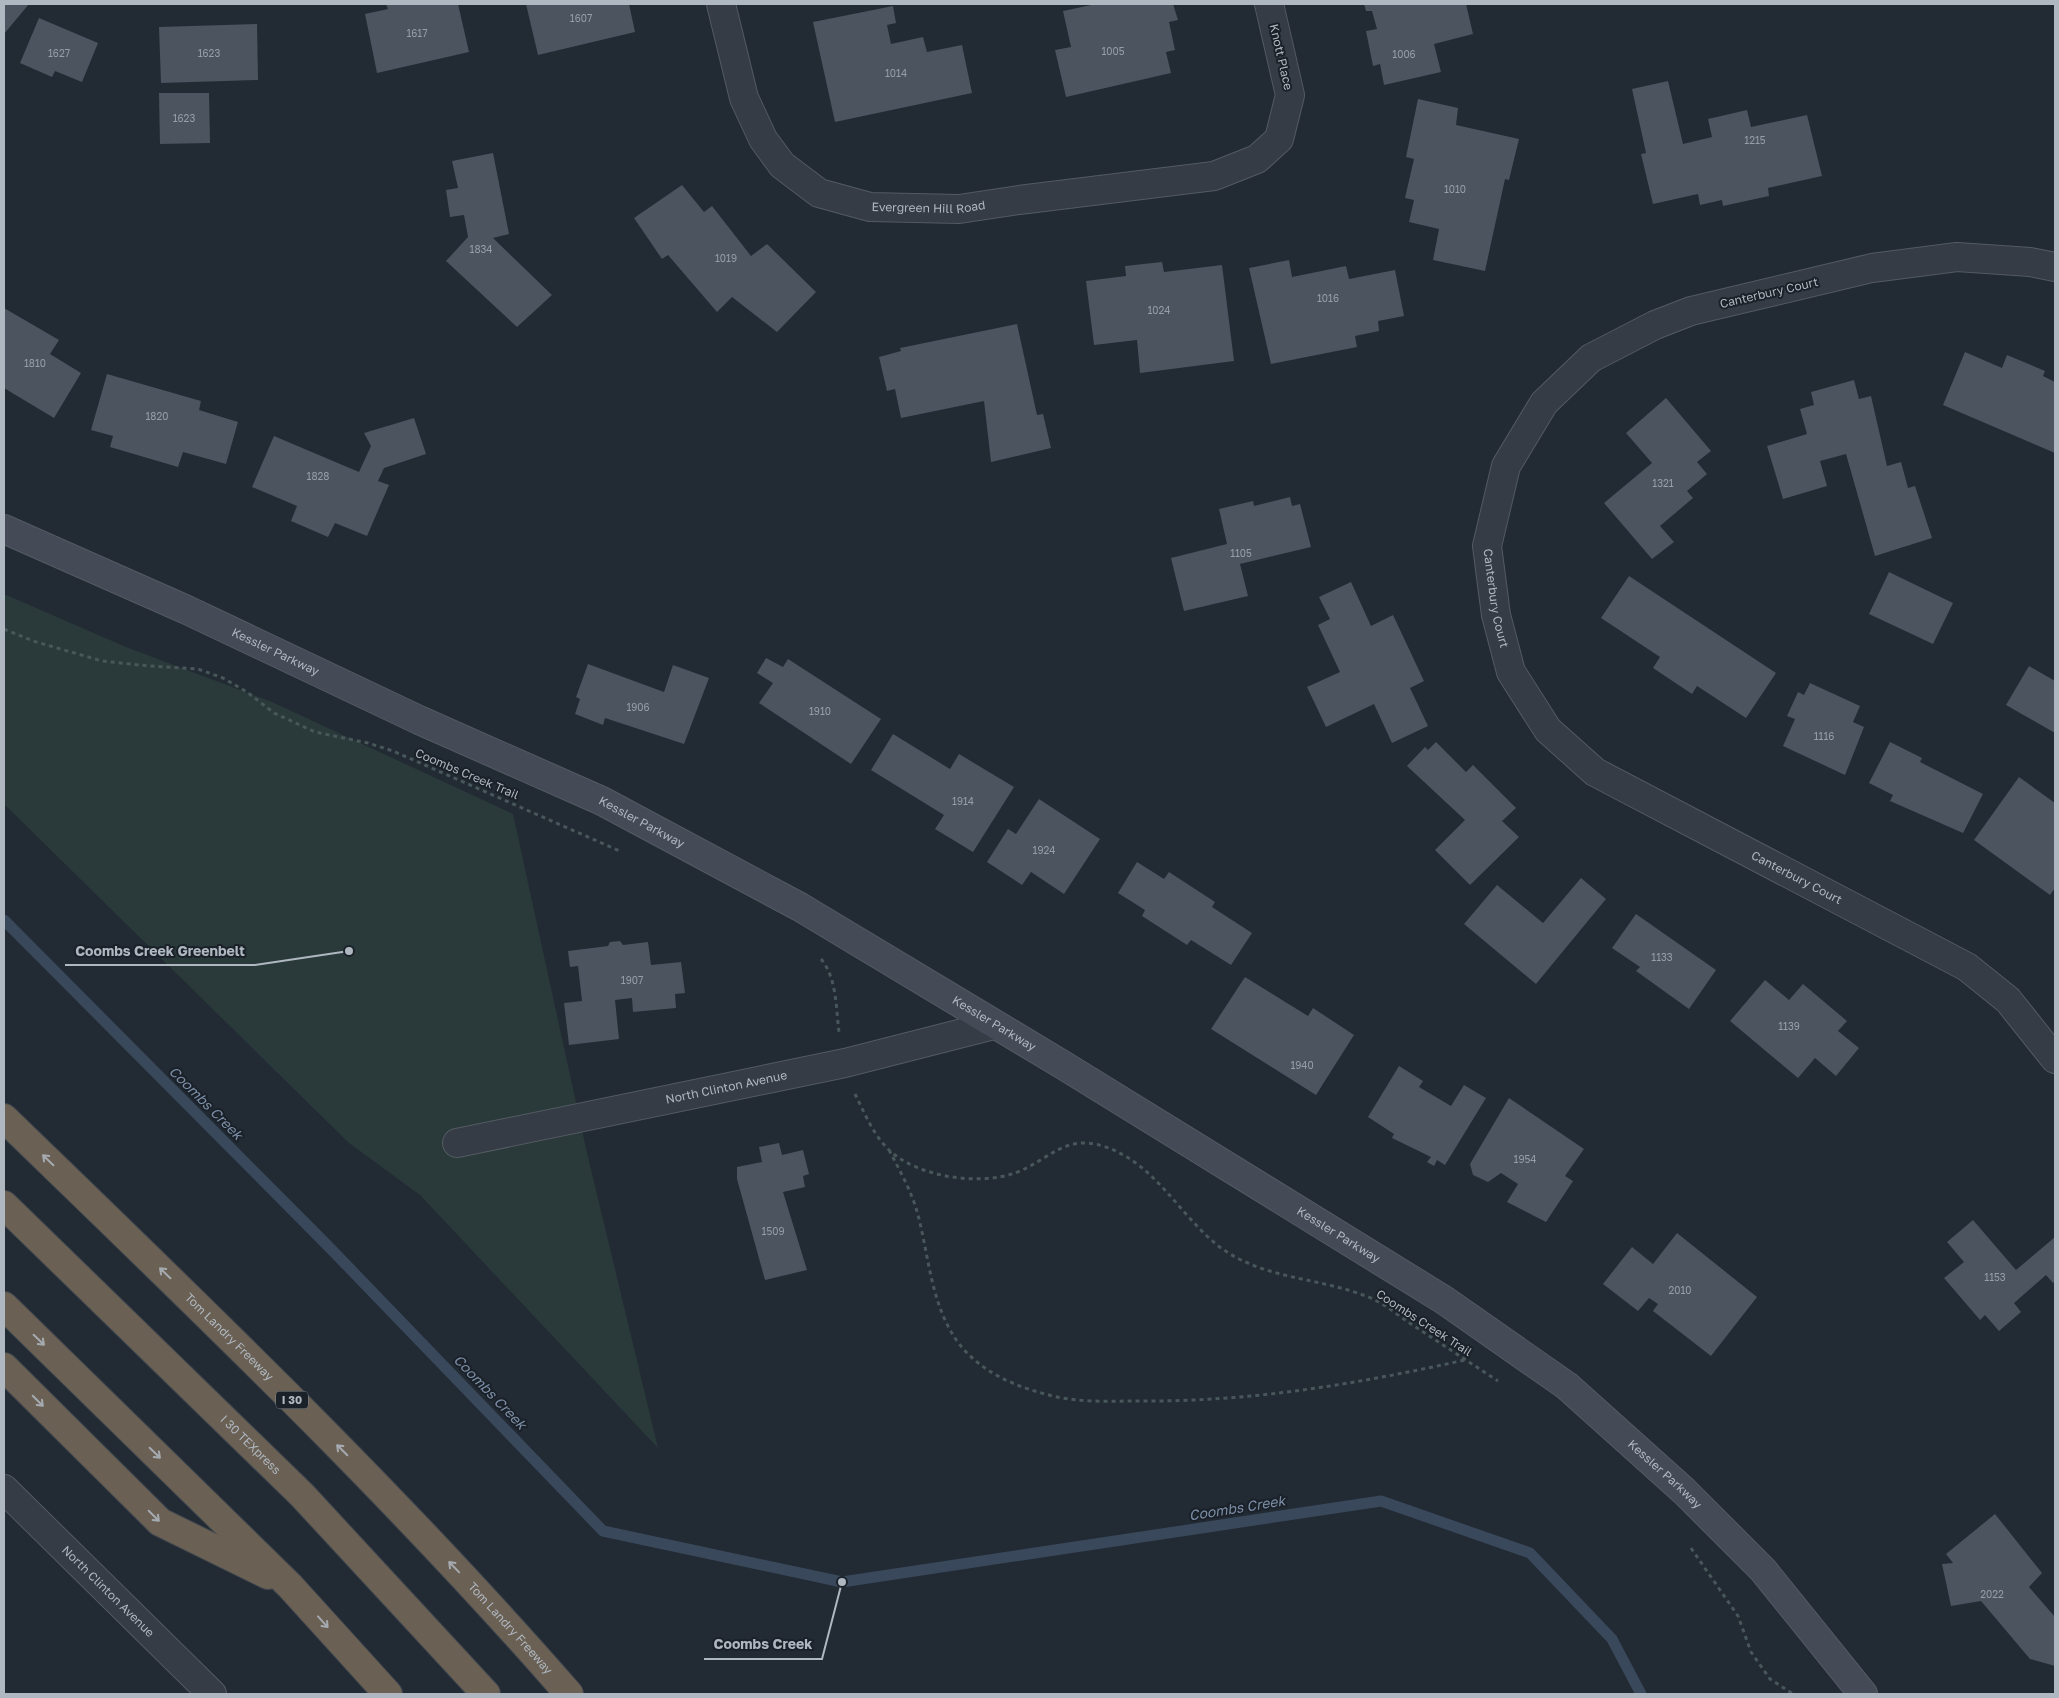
<svg xmlns="http://www.w3.org/2000/svg" width="2059" height="1698" font-family="'Golos Text',sans-serif">
  <rect width="100%" height="100%" fill="#222a34"/>
  <!-- green -->
  <path fill="#2a3a3a" d="M4 594 126 647 272 702 513 814 587 1153 658 1448 420 1195 349 1143 4 804Z"/>
  <g fill="none" stroke-linecap="round" stroke-linejoin="round">
    <!-- stream -->
    <path stroke="#39485b" stroke-width="11" d="M4 920 330 1248 603 1531 842 1582 1381 1501 1530 1553 1612 1639 1641 1694"/>
  </g>
  <!-- building -->
  <g fill="#4b545f">
    <path d="M4 4H29L4 34Z"/>
    <path d="M386 4H458L469 52 377 73 365 14 388 9Z"/>
    <path d="M526 4H629L635 32 538 55Z"/>
    <path d="M1096 4H1173L1178 20 1169 22 1175 50 1166 52 1171 73 1066 97 1055 50 1071 47 1063 11Z"/>
    <path d="M1364 4H1466L1473 34 1434 44 1441 72 1384 85 1380 64 1373 66 1366 31 1377 29 1372 11H1366Z"/>
    <path d="M893 6 896 23 887 25 891 44 923 37 927 52 962 45 972 93 835 122 813 22Z"/>
    <path d="M39 18 98 43 82 82 55 71 52 77 20 63Z"/>
    <path d="M257 24 258 80 161 83 159 27Z"/>
    <path d="M1668 81 1683 144 1712 137 1708 119 1747 110 1751 127 1807 115 1822 176 1768 188 1769 196 1723 206 1722 200 1700 205 1698 194 1653 204 1641 154 1646 153 1632 89Z"/>
    <path d="M159 93H209L210 143 160 144Z"/>
    <path d="M1418 99 1458 108 1456 125 1519 139 1509 180 1505 179 1485 271 1433 260 1439 229 1409 222 1414 200 1405 198 1414 159 1406 157Z"/>
    <path d="M493 153 509 234 493 238 552 295 517 327 446 261 468 237 464 215 450 217 446 190 458 188 452 161Z"/>
    <path d="M682 185 704 212 712 206 751 256 767 244 816 292 777 332 732 297 717 312 668 255 662 259 634 218Z"/>
    <path d="M1289 260 1292 277 1346 266 1349 279 1395 270 1404 316 1378 321 1379 331 1355 336 1357 347 1271 364 1249 268Z"/>
    <path d="M1162 262 1164 272 1222 265 1234 361 1140 373 1137 340 1094 345 1086 281 1126 276 1125 266Z"/>
    <path d="M4 308 59 340 50 354 81 373 54 418 4 388Z"/>
    <path d="M1017 324 1037 415 1043 414 1051 448 991 462 984 401 901 418 895 389 887 391 879 357 901 351 900 348Z"/>
    <path d="M1965 352 2002 368 2007 355 2045 371 2043 376 2055 382V453L1943 405Z"/>
    <path d="M107 374 201 401 199 410 238 422 226 464 183 452 178 467 110 447 113 436 91 430Z"/>
    <path d="M1854 380 1859 399 1871 396 1887 466 1901 462 1908 488 1915 486 1932 538 1875 556 1846 454 1820 461 1827 486 1783 499 1767 446 1807 434 1800 409 1814 405 1811 392Z"/>
    <path d="M1666 398 1711 451 1697 462 1707 474 1687 491 1693 498 1660 526 1674 542 1652 559 1604 503 1652 463 1626 433Z"/>
    <path d="M414 418 426 454 384 468 378 481 389 485 367 536 335 523 328 537 291 521 297 506 252 487 274 436 359 472 371 446 364 433Z"/>
    <path d="M1290 497 1292 506 1300 504 1311 547 1240 564 1248 596 1184 611 1171 558 1227 544 1219 509 1253 501 1254 506Z"/>
    <path d="M1889 572 1953 603 1933 644 1869 614Z"/>
    <path d="M1629 576 1776 673 1746 718 1697 686 1692 694 1653 668 1660 657 1601 618Z"/>
    <path d="M1351 582 1371 626 1393 615 1424 681 1410 688 1428 726 1392 743 1374 704 1326 727 1307 687 1340 672 1318 625 1330 619 1319 597Z"/>
    <path d="M766 658 783 667 788 659 881 719 851 764 759 703 773 683 757 673Z"/>
    <path d="M588 664 664 692 673 665 709 678 684 744 605 718 603 725 575 714 580 699 576 697Z"/>
    <path d="M2029 666 2055 681V733L2006 705Z"/>
    <path d="M1810 683 1860 706 1853 722 1864 727 1845 775 1783 746 1795 719 1787 716 1798 692 1804 695Z"/>
    <path d="M893 734 950 769 959 754 1014 787 973 852 935 829 944 815 871 770Z"/>
    <path d="M1436 742 1466 772 1473 765 1516 808 1502 821 1519 837 1470 885 1435 850 1465 820 1407 766 1425 747 1428 750Z"/>
    <path d="M1890 742 1922 758 1920 762 1983 794 1963 833 1890 801 1893 795 1869 783Z"/>
    <path d="M2019 777 2055 803V888L2050 895 1974 840Z"/>
    <path d="M1039 799 1100 839 1064 894 1031 872 1022 885 987 862 1008 829 1016 834Z"/>
    <path d="M1137 862 1164 879 1169 872 1215 902 1212 907 1252 933 1231 965 1191 940 1187 945 1142 916 1145 910 1118 893Z"/>
    <path d="M1581 878 1606 899 1536 984 1464 924 1497 885 1543 923Z"/>
    <path d="M1636 914 1716 970 1689 1009 1636 971 1640 967 1612 948Z"/>
    <path d="M620 941 623 945 648 942 651 965 681 962 685 993 675 994 676 1008 633 1012 632 998 615 1000 619 1039 569 1045 564 1003 582 1001 578 966 570 967 568 951 608 946 610 942Z"/>
    <path d="M1245 977 1308 1016 1313 1008 1354 1035 1316 1095 1211 1029Z"/>
    <path d="M1765 980 1789 1000 1803 984 1847 1021 1838 1031 1859 1048 1836 1076 1815 1058 1798 1078 1730 1021Z"/>
    <path d="M1399 1066 1423 1081 1419 1087 1451 1106 1464 1085 1486 1098 1445 1165 1437 1160 1434 1166 1427 1162 1431 1157 1392 1138 1394 1134 1368 1117Z"/>
    <path d="M1509 1098 1584 1149 1565 1176 1573 1181 1546 1222 1507 1202 1518 1184 1501 1173 1488 1182 1473 1175 1470 1164Z"/>
    <path d="M779 1143 782 1155 803 1150 809 1174 803 1176 805 1187 783 1192 807 1270 765 1280 737 1179V1167L762 1162 759 1147Z"/>
    <path d="M1973 1220 2016 1270 2055 1237V1281L2053 1283 2046 1275 2014 1303 2021 1312 1999 1331 1985 1315 1980 1320 1944 1278 1964 1262 1947 1242Z"/>
    <path d="M1677 1233 1757 1297 1711 1356 1653 1311 1658 1304 1649 1298 1638 1311 1603 1284 1632 1247 1653 1264Z"/>
    <path d="M1995 1514 2042 1573 2029 1587 2055 1617V1666L2030 1659 1981 1601 1951 1606 1942 1564 1953 1563 1946 1554Z"/>
  </g>
  <g fill="none" stroke-linecap="round" stroke-linejoin="round">
    <!-- street casing -->
    <g stroke="#535a62" stroke-width="30">
      <g id="street">
        <path id="s1" d="M721 4 744 98 763 139 782 165 819 193 870 207 959 209 1019 200 1214 176 1257 159 1279 139 1290 95 1269 4"/>
        <path id="s2" d="M2055 267 2030 262 1957 257 1872 268 1691 311 1655 325 1591 358 1544 403 1506 466 1487 546 1496 615 1511 672 1548 730 1595 772 1967 967 2008 1000 2055 1059"/>
        <path id="s3" d="M457 1143 845 1063 994 1025"/>
        <path id="s4" d="M4 1489 212 1694"/>
      </g>
    </g>
    <!-- secondary casing -->
    <g stroke="#535a62" stroke-width="30">
      <g id="secondary">
        <path id="s5" d="M4 529 187 610 419 720 602 801 800 907 1063 1065 1444 1300 1567 1386 1684 1491 1763 1570 1863 1694"/>
      </g>
    </g>
    <!-- highway casing -->
    <g stroke="#40474f" stroke-width="30">
      <g id="highway">
        <path id="s6" d="M4 1118C197 1305 392 1491 569 1694"/>
        <path id="s7" d="M4 1205 302 1495 486 1694"/>
        <path d="M4 1306 290 1586 388 1694"/>
        <path d="M4 1367 160 1522 268 1575"/>
      </g>
    </g>
    <!-- path -->
    <g stroke="#485759" stroke-width="3" stroke-dasharray="4 4" stroke-linecap="butt">
      <path d="M4 629 33 641 102 661 149 666 198 669 223 678 247 692 274 713 315 732 368 743 393 751 622 852"/>
      <path d="M821 959C837 978 836 1009 839 1032"/>
      <path d="M855 1094C864 1112 873 1134 888 1149 916 1177 979 1186 1015 1173 1048 1161 1064 1134 1103 1146 1156 1163 1179 1216 1221 1248 1267 1281 1323 1277 1373 1299 1386 1305 1399 1316 1411 1324 1440 1343 1469 1362 1498 1381"/>
      <path d="M889 1150C900 1171 912 1192 918 1215 929 1257 931 1304 957 1341 979 1371 1013 1386 1049 1395 1078 1403 1110 1401 1140 1401 1250 1402 1357 1384 1465 1360"/>
      <path d="M1691 1548 1738 1616 1751 1652 1770 1679 1793 1694"/>
    </g>
    <!-- street -->
    <use href="#street" stroke="#353c45" stroke-width="28"/>
    <!-- secondary -->
    <use href="#secondary" stroke="#444b57" stroke-width="28"/>
    <!-- highway -->
    <use href="#highway" stroke="#6a6053" stroke-width="28"/>
  </g>
  <!-- one-way arrows -->
  <defs><path id="oneway-shaft" d="M-6 0H5M1.5-3L5.5 0L1.5 3" fill="none" stroke-width="1.6" stroke-linecap="round" stroke-linejoin="round" transform="scale(1.25)"/></defs>
  <g stroke="#a5aab0">
    <use href="#oneway-shaft" transform="translate(48 1160) rotate(-136)"/>
    <use href="#oneway-shaft" transform="translate(165 1273) rotate(-136)"/>
    <use href="#oneway-shaft" transform="translate(39 1340) rotate(44)"/>
    <use href="#oneway-shaft" transform="translate(38 1401) rotate(45)"/>
    <use href="#oneway-shaft" transform="translate(342 1450) rotate(-135)"/>
    <use href="#oneway-shaft" transform="translate(155 1453) rotate(44)"/>
    <use href="#oneway-shaft" transform="translate(154 1516) rotate(45)"/>
    <use href="#oneway-shaft" transform="translate(454 1567) rotate(-134)"/>
    <use href="#oneway-shaft" transform="translate(323 1622) rotate(48)"/>
  </g>
  <g text-anchor="middle" stroke-width="4" stroke-linejoin="round" paint-order="stroke">
    <!-- number labels -->
    <g font-size="10" fill="#969ea8">
      <text x="581" y="22">1607</text>
      <text x="417" y="37">1617</text>
      <text x="1113" y="55">1005</text>
      <text x="59" y="57">1627</text>
      <text x="209" y="57">1623</text>
      <text x="1404" y="58">1006</text>
      <text x="896" y="77">1014</text>
      <text x="184" y="122">1623</text>
      <text x="1755" y="144">1215</text>
      <text x="1455" y="193">1010</text>
      <text x="481" y="253">1834</text>
      <text x="726" y="262">1019</text>
      <text x="1328" y="302">1016</text>
      <text x="1159" y="314">1024</text>
      <text x="35" y="367">1810</text>
      <text x="157" y="420">1820</text>
      <text x="318" y="480">1828</text>
      <text x="1663" y="487">1321</text>
      <text x="1241" y="557">1105</text>
      <text x="638" y="711">1906</text>
      <text x="820" y="715">1910</text>
      <text x="1824" y="740">1116</text>
      <text x="963" y="805">1914</text>
      <text x="1044" y="854">1924</text>
      <text x="1662" y="961">1133</text>
      <text x="632" y="984">1907</text>
      <text x="1789" y="1030">1139</text>
      <text x="1302" y="1069">1940</text>
      <text x="1525" y="1163">1954</text>
      <text x="773" y="1235">1509</text>
      <text x="1995" y="1281">1153</text>
      <text x="1680" y="1294">2010</text>
      <text x="1992" y="1598">2022</text>
    </g>
    <!-- shield labels -->
    <rect fill="#1b2129" stroke="#838a93" stroke-width="1" x="276" y="1391.5" width="32" height="17" rx="4"/>
    <g font-size="11" font-weight="bold" fill="#afb7c1">
      <text x="292" y="1404">I 30</text>
    </g>
    <!-- street labels -->
    <g font-size="12" fill="#afb7c1" stroke="#1b2129">
      <text transform="translate(1281 57) rotate(77)" y="4">Knott Place</text>
      <text dy="4" stroke="none"><textPath href="#s1" startOffset="332">Evergreen Hill Road</textPath></text>
      <text transform="translate(1769 293) rotate(-13)" y="4">Canterbury Court</text>
      <text dy="4" stroke="none"><textPath href="#s2" startOffset="755">Canterbury Court</textPath></text>
      <text dy="4" stroke="none"><textPath href="#s5" startOffset="298">Kessler Parkway</textPath></text>
      <text transform="translate(467 774) rotate(23)" y="4">Coombs Creek Trail</text>
      <text dy="4" stroke="none"><textPath href="#s5" startOffset="702">Kessler Parkway</textPath></text>
      <text dy="4" stroke="none"><textPath href="#s2" startOffset="1190">Canterbury Court</textPath></text>
      <text dy="4" stroke="none"><textPath href="#s5" startOffset="1108">Kessler Parkway</textPath></text>
      <text dy="4" stroke="none"><textPath href="#s3" startOffset="275">North Clinton Avenue</textPath></text>
      <text dy="4" stroke="none"><textPath href="#s5" startOffset="1512">Kessler Parkway</textPath></text>
      <text transform="translate(1424 1323) rotate(33)" y="4">Coombs Creek Trail</text>
      <text dy="4" stroke="none"><textPath href="#s6" startOffset="314">Tom Landry Freeway</textPath></text>
      <text dy="4" stroke="none"><textPath href="#s7" startOffset="344">I 30 TEXpress</textPath></text>
      <text dy="4" stroke="none"><textPath href="#s5" startOffset="1918">Kessler Parkway</textPath></text>
      <text dy="4" stroke="none"><textPath href="#s4" startOffset="146">North Clinton Avenue</textPath></text>
      <text dy="4" stroke="none"><textPath href="#s6" startOffset="719">Tom Landry Freeway</textPath></text>
    </g>
    <!-- water labels -->
    <g font-size="14" font-style="italic" fill="#7b8ea6" stroke="#1b2129">
      <text transform="translate(206 1103) rotate(45)" y="5">Coombs Creek</text>
      <text transform="translate(490 1392) rotate(46)" y="5">Coombs Creek</text>
      <text transform="translate(1237 1508) rotate(-9)" y="5">Coombs Creek</text>
    </g>
  </g>
  <!-- callouts -->
  <path fill="none" stroke="#afb7c1" stroke-width="2" d="M349 951L255 965H65M842 1582L822 1659H704"/>
  <g fill="#afb7c1" stroke="#1b2129" stroke-width="2">
    <circle cx="349" cy="951" r="5"/>
    <circle cx="842" cy="1582" r="5"/>
  </g>
  <g font-size="14" text-anchor="middle" font-weight="bold" fill="#afb7c1" stroke="#1b2129" stroke-width="4" stroke-linejoin="round" paint-order="stroke">
    <text x="160" y="956">Coombs Creek Greenbelt</text>
    <text x="763" y="1649">Coombs Creek</text>
  </g>
  <!-- border -->
  <rect width="2059" height="1698" fill="none" stroke="#afb7c1" stroke-width="10"/>
</svg>
